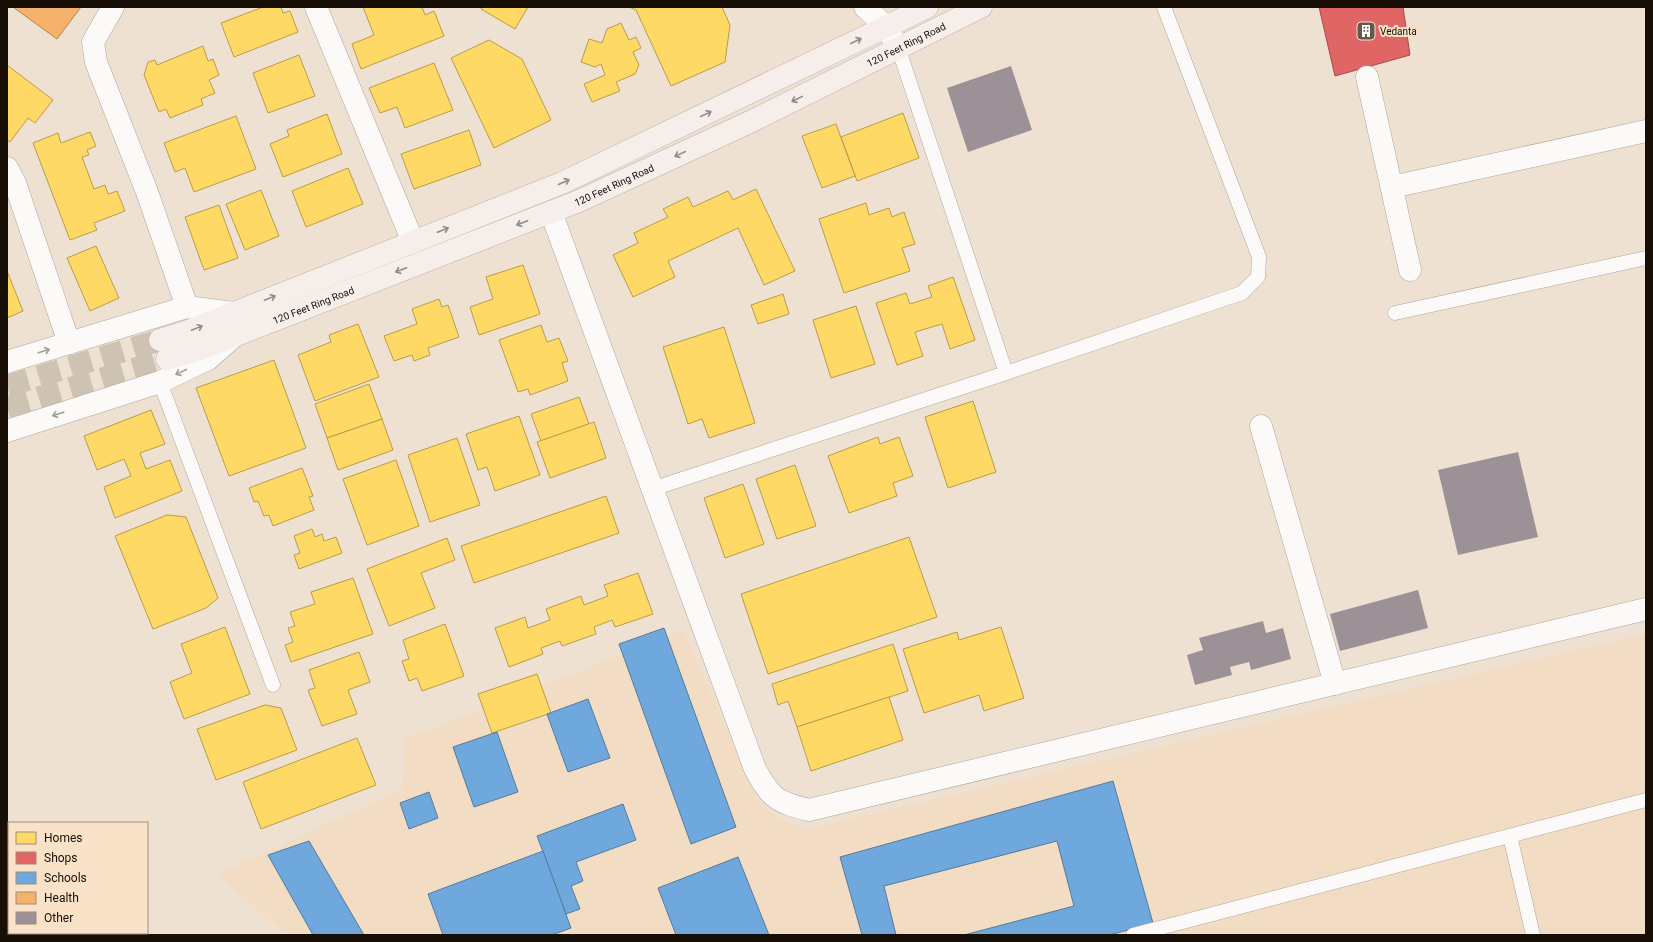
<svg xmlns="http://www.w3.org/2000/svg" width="1653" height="942" font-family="Roboto,sans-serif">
  <rect width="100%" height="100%" fill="#eee1d2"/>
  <!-- built -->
  <path fill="#f2ddc4" d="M684 630 758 802 781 819 806 829 1646 634V935H286L218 874 402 789 404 740Z"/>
  <!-- homes -->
  <g fill="#ffd966" stroke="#b99c49">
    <path d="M263 7H281L283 13 290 11 298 32 234 57 221 23Z"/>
    <path d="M363 7H422L425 15 434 11 444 36 361 69 352 44 374 35Z"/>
    <path d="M482 7H528L515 29 481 9Z"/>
    <path d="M629 7H722L730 25 725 62 671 86 636 10Z"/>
    <path d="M621 23 629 40 636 37 641 48 633 52 639 65 635 74 616 82 620 91 592 102 584 84 605 75 601 64 595 67 581 62 589 39 602 43 607 29Z"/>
    <path d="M489 40 522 59 551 120 494 148 451 58Z"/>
    <path d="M203 46 208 61 213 59 219 75 209 80 215 93 201 99 203 105 170 118 166 109 159 112 144 75 148 62 155 60 157 65Z"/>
    <path d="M299 55 315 96 268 113 253 73Z"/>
    <path d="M434 63 453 110 405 128 397 107 380 113 369 88Z"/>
    <path d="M7 65 53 100 35 123 28 118 10 142 7 140Z"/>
    <path d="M903 113 919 158 857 181 841 137Z"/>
    <path d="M327 114 342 154 283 177 270 144 289 136 287 130Z"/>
    <path d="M236 116 256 169 194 192 185 168 175 172 164 143Z"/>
    <path d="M836 124 855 176 822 188 802 136Z"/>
    <path d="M469 130 481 165 414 189 401 154Z"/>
    <path d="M90 132 96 146 87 150 89 155 82 157 94 189 105 185 108 194 117 191 125 211 94 223 97 230 70 240 33 143 58 133 61 143Z"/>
    <path d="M348 168 363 204 306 227 292 191Z"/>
    <path d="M756 189 795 271 764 285 738 228 668 261 675 277 633 297 613 255 638 243 634 233 668 217 663 209 688 197 693 207 728 191 733 200Z"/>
    <path d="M261 190 279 236 245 250 226 204Z"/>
    <path d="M866 203 869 215 889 208 892 217 904 212 915 244 902 248 910 271 844 293 819 219Z"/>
    <path d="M219 205 238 258 204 270 185 217Z"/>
    <path d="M96 246 119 298 90 311 67 258Z"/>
    <path d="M523 265 540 314 479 335 470 307 493 299 486 277Z"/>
    <path d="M7 271 23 311 7 318Z"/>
    <path d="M953 277 975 340 950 349 942 324 915 332 923 356 897 365 876 303 906 293 910 304 932 297 928 286Z"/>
    <path d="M783 294 789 314 758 324 751 305Z"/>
    <path d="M439 299 442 307 448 305 459 337 428 348 430 355 414 361 412 355 394 361 384 336 417 324 412 309Z"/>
    <path d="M856 306 875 364 831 378 813 320Z"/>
    <path d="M358 324 379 377 315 401 298 355 331 342 329 335Z"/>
    <path d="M541 325 547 342 559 338 568 361 562 363 568 381 530 395 528 389 518 392 499 340Z"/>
    <path d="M724 327 755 423 709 438 702 419 688 424 663 347Z"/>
    <path d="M274 360 306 448 229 476 196 388Z"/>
    <path d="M369 384 382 419 327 438 315 404Z"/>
    <path d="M579 397 589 424 541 441 531 414Z"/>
    <path d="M973 401 996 472 948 488 925 417Z"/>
    <path d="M151 410 165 444 140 453 146 469 170 460 182 491 115 518 104 487 131 476 124 459 97 470 84 436Z"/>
    <path d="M519 416 540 475 495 491 487 467 478 470 466 434Z"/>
    <path d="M382 419 393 450 338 470 327 438Z"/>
    <path d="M594 422 606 458 550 478 537 442Z"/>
    <path d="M878 437 880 444 899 437 913 476 893 483 897 496 849 513 828 456Z"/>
    <path d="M457 438 480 505 430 522 408 455Z"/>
    <path d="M396 460 419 526 367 545 343 479Z"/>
    <path d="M795 465 816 526 777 539 756 479Z"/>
    <path d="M302 468 313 496 309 497 314 510 273 526 269 515 264 516 258 501 254 502 249 488Z"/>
    <path d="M743 484 764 544 725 558 704 498Z"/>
    <path d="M606 496 619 533 474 583 461 546Z"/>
    <path d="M167 515 186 517 218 598 206 608 153 629 115 536Z"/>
    <path d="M312 529 315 537 322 534 324 541 336 537 342 553 299 569 294 555 300 553 294 536Z"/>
    <path d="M909 537 937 617 768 674 741 594Z"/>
    <path d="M447 538 455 560 421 573 435 608 389 626 367 569Z"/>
    <path d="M638 573 653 614 615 627 612 620 594 627 596 634 562 646 560 641 541 648 543 654 509 667 495 628 525 617 528 628 550 620 546 609 581 596 584 605 608 596 604 585Z"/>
    <path d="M353 578 373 634 291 662 285 645 293 642 288 628 295 626 290 612 315 604 311 592Z"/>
    <path d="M445 624 464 676 422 691 417 678 409 681 402 661 409 659 403 640Z"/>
    <path d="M225 627 250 694 184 719 170 682 192 673 181 644Z"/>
    <path d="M1001 627 1024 698 984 711 979 695 924 713 903 649 957 632 959 640Z"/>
    <path d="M893 644 908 691 797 727 788 701 778 705 772 684Z"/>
    <path d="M359 652 370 682 348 690 357 714 322 726 308 690 315 688 309 670Z"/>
    <path d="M537 674 551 713 492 733 478 694Z"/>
    <path d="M889 697 903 740 811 771 797 727Z"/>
    <path d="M265 705 281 708 297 750 216 780 197 729Z"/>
    <path d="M357 738 376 785 261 829 243 782Z"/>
  </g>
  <!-- shops -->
  <path fill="#e06666" stroke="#a44c49" d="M1319 7H1403L1410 55 1335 76Z"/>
  <!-- schools -->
  <g fill="#6fa8dc" stroke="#557a9c">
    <path d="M664 628 736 827 691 844 619 644Z"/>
    <path d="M588 699 610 758 568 772 547 714Z"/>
    <path d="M497 732 518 792 474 807 453 747Z"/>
    <path d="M1113 781 1153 923 1110 935H964L1074 906 1057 841 884 886 896 935H862L840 857Z"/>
    <path d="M429 792 438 818 409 829 400 803Z"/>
    <path d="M623 804 636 840 576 862 583 881 571 886 580 909 566 914 537 836Z"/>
    <path d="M309 841 364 935H313L268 855Z"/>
    <path d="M543 851 571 928 552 935H443L428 894Z"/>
    <path d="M738 857 769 935H676L658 888Z"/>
  </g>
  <!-- health -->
  <path fill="#f6b26b" stroke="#b3814d" d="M13 7H81L57 39Z"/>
  <!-- building -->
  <g fill="#9b9197">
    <path d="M1011 66 1032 130 968 152 947 88Z"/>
    <path d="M1518 452 1538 537 1458 555 1438 470Z"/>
    <path d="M1418 590 1428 628 1340 651 1330 614Z"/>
    <path d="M1263 621 1266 633 1283 628 1291 659 1251 670 1249 662 1230 667 1232 675 1195 685 1187 655 1203 650 1199 638Z"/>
  </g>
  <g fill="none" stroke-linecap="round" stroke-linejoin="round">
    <!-- primary-tunnel -->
    <g stroke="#cec2b3" stroke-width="22" stroke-dasharray="22 11" stroke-linecap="butt">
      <path d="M7 386 160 340"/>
      <path d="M7 407 167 359"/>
    </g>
    <!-- service casing -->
    <g stroke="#afa599" stroke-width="15">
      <g id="service">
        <path d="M898 47 1006 373"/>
        <path d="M1395 313 1646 258"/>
        <path d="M160 382 273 685"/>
        <path d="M652 489 1006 373 1242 293 1258 277 1259 257 1164 7"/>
        <path d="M1510 836 1533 935"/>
        <path d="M1133 935 1646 800"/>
      </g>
    </g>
    <!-- minor casing -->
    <g stroke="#afa599" stroke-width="23">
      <g id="minor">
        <path d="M113 7 93 42 96 62 147 192 187 307"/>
        <path d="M316 7 413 242"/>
        <path d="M1367 77 1410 270"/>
        <path d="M7 168 15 183 69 343"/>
        <path d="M1392 187 1646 131"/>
        <path d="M551 212 755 769C771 798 776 802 809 810L1646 609"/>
        <path d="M1261 426 1335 684"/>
      </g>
    </g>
    <!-- tertiary casing -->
    <g stroke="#afa599" stroke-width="23">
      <g id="tertiary">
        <path d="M865 7 886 27 898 47"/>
        <path d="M7 362 187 307 234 313"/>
        <path d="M7 431 160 382 208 359 233 337"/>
      </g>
    </g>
    <!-- primary casing -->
    <g stroke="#beada4" stroke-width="23">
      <g id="primary">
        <path d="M160 340 191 330 562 183 927 7"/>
        <path id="s1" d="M167 359 198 350 579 201 750 122 981 7"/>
      </g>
    </g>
    <!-- service -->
    <use href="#service" stroke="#fcfaf8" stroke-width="14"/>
    <!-- minor -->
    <use href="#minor" stroke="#fcfaf8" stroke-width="22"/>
    <!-- tertiary -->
    <use href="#tertiary" stroke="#fcfaf8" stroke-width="22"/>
    <!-- primary -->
    <use href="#primary" stroke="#f6eeea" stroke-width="22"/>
  </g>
  <!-- one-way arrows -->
  <defs><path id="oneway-shaft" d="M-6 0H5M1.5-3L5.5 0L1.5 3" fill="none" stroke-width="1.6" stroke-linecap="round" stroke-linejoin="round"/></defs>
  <g stroke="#928a83">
    <use href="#oneway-shaft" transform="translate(856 41) rotate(-26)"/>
    <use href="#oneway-shaft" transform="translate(797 99) rotate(154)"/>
    <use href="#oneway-shaft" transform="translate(706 114) rotate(-25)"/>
    <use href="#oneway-shaft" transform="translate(680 154) rotate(155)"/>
    <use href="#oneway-shaft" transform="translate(564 182) rotate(-24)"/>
    <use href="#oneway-shaft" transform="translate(522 223) rotate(159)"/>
    <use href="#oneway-shaft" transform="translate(443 230) rotate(-21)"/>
    <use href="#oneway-shaft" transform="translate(401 270) rotate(159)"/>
    <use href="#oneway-shaft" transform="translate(270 298) rotate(-22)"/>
    <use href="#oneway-shaft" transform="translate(197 328) rotate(-22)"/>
  </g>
  <g stroke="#a09c97">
    <use href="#oneway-shaft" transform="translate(44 351) rotate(-17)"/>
    <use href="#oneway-shaft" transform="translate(181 372) rotate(155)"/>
    <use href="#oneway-shaft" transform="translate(58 414) rotate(162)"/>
  </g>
  <!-- icons -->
  <defs>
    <g id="building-square" transform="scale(1)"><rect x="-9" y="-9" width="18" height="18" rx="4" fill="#62584d" stroke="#f9e2c7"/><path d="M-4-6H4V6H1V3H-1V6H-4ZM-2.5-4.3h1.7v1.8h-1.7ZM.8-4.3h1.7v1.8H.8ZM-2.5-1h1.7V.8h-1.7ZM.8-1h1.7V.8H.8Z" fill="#fff"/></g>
  </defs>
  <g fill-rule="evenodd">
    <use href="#building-square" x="1366" y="31"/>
  </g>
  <g text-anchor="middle" stroke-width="4" stroke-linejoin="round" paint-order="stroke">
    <!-- poi labels -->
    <g font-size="10" fill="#170f06" stroke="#f9e2c7" text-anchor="start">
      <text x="1380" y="35">Vedanta</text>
    </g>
    <!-- street labels -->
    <g font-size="10" fill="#170f06" stroke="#f9e2c7">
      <text dy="4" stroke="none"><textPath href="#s1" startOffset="804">120 Feet Ring Road</textPath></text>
      <text dy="4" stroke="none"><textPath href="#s1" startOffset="480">120 Feet Ring Road</textPath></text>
      <text dy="4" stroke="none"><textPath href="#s1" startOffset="156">120 Feet Ring Road</textPath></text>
    </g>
  </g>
  <!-- border -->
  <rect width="1653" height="942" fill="none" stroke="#170f06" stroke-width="16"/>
  <!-- legend -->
  <rect x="8" y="822" width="140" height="112" fill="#f9e2c7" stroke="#9f8e7a"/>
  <rect x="16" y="832" width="20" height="12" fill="#ffd966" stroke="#9f8e7a"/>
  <text x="44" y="842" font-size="12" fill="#170f06">Homes</text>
  <rect x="16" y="852" width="20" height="12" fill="#e06666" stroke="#9f8e7a"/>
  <text x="44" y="862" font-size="12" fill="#170f06">Shops</text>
  <rect x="16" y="872" width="20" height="12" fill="#6fa8dc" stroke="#9f8e7a"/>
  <text x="44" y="882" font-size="12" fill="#170f06">Schools</text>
  <rect x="16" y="892" width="20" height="12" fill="#f6b26b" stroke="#9f8e7a"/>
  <text x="44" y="902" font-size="12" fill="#170f06">Health</text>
  <rect x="16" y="912" width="20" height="12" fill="#9b9197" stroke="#9f8e7a"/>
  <text x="44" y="922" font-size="12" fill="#170f06">Other</text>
</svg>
